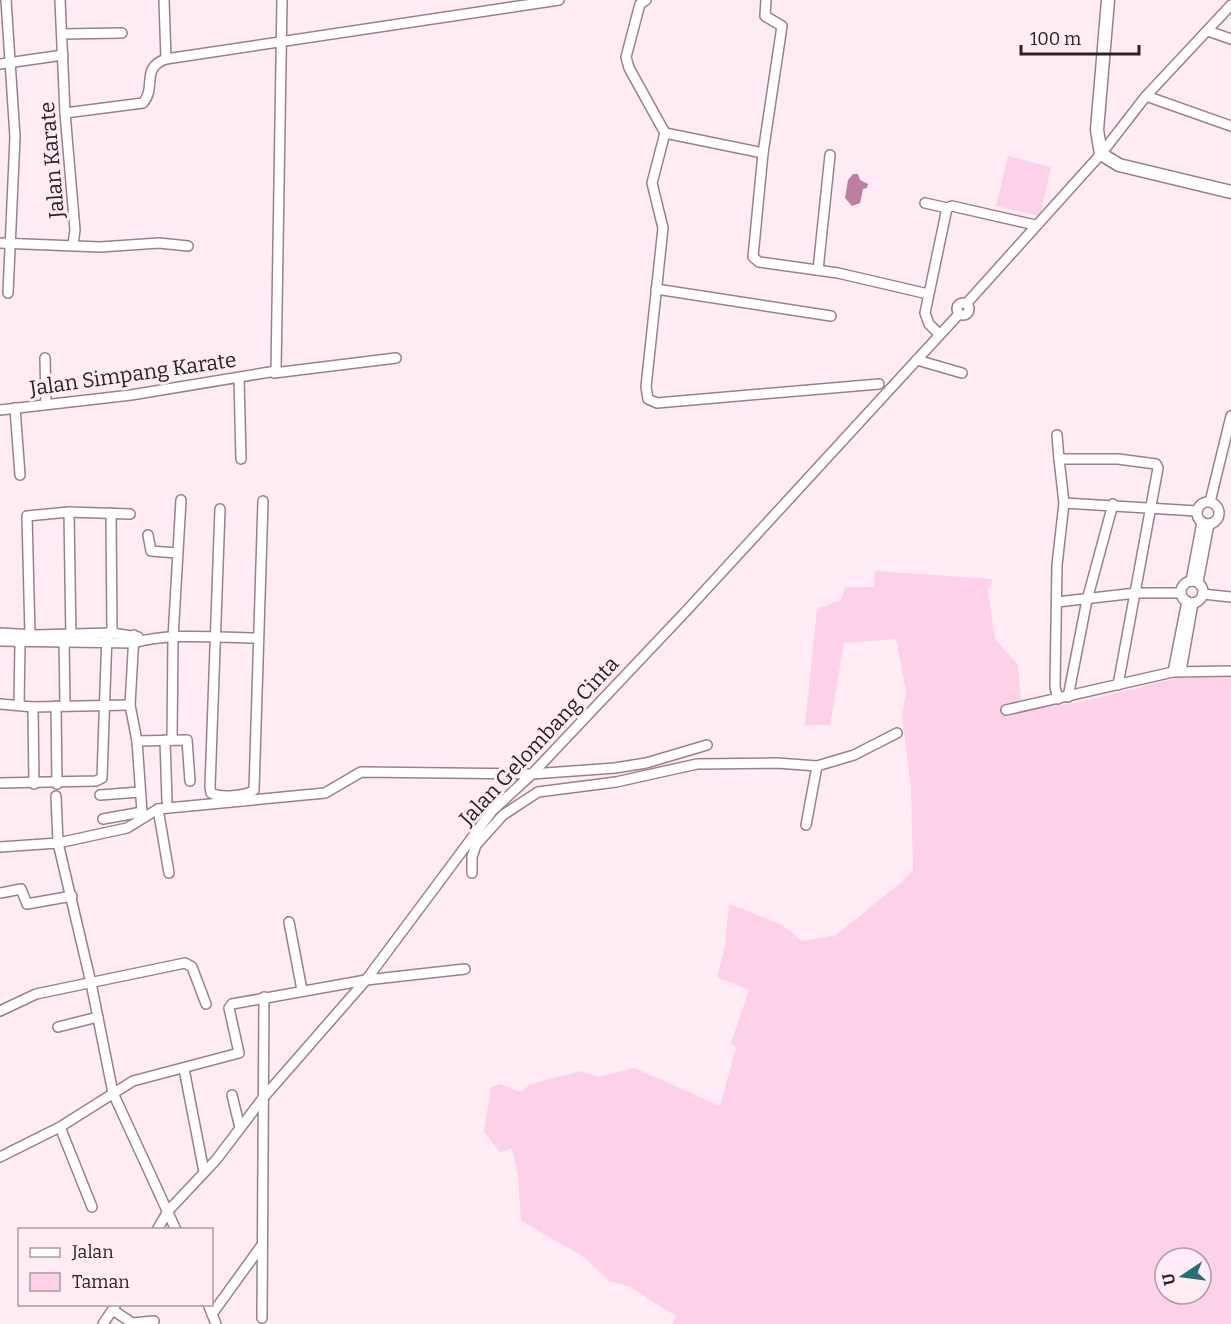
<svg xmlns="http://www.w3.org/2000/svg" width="1231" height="1324" font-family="Bitter,serif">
  <rect width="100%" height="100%" fill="#ffecf5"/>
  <!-- green -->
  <g fill="#fdd2e8" fill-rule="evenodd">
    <path d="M1008 156 1051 167 1040 216 996 206Z"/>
    <path d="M875 571 993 579 988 591 995 639 1018 665 1022 711 1080 702 1177 678 1231 677V1324H672L676 1316 630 1287 609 1281 584 1257 521 1221 518 1177 512 1148 500 1153 484 1131 491 1087 500 1084 520 1092 531 1084 581 1071 597 1077 635 1068 720 1106 736 1048 731 1043 749 990 717 977 725 946 729 904 782 925 802 941 836 935 903 881 913 870 911 789 902 717 906 691 896 639 844 643 830 725H805L817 609 841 600 845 587H874ZM1165 1258H1201V1294H1165Z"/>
  </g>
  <!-- water -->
  <path fill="#be7ea1" d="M853 174H858L860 180 868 184 867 188 863 189 860 203 852 206 845 198 848 180Z"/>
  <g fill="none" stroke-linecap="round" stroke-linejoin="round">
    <!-- minor casing -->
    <g stroke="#9c7f8e" stroke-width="12">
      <g id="minor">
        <path d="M6 0 15 137 8 293"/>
        <path d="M60 0 65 113 75 230 73 244"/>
        <path d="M164 0 166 59"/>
        <path d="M646 0 640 4 626 57 629 68 665 133 652 183 663 228 646 387 648 399 657 403 879 384"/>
        <path d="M766 0 765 16 782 26 763 153 753 257 759 262 838 273 928 294"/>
        <path d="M1208 31 1231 39"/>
        <path d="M62 34 122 33"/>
        <path d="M0 64 63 55"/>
        <path d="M1146 96 1231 126"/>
        <path d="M65 113 143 103C157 87 140 68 166 59L559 0"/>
        <path d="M665 133 763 153"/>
        <path d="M925 203 947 208"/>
        <path d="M0 243 100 247 159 243 188 246"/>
        <path d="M818 270 830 155"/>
        <path d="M656 289 831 316"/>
        <circle cx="963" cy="309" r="6"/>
        <path d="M966 304 1101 154 1146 96 1231 5"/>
        <path d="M939 334 929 324 925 313 947 208 952 206 1035 225"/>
        <path d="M45 358 46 404"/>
        <path d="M917 360 962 373"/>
        <path d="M274 373 396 358"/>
        <path d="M239 378 241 459"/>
        <path d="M15 408 20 475"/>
        <path d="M0 410 131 395 276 371 282 0"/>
        <path d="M1057 435 1059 459"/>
        <circle cx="1208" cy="513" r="11"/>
        <path d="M1210 502 1231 416"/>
        <path d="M1064 503 1197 511"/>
        <path d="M220 509 210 787 211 793C220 798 246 796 254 790L263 501"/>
        <path d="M69 512 71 641"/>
        <path d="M111 513 112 633"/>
        <path d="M148 535 151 551 177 553"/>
        <circle cx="1192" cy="592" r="11"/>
        <path d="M1191 581 1202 522"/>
        <path d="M1198 582 1209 524"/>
        <path d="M1203 594 1231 597"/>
        <path d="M1057 602 1136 593H1181"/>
        <path d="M0 633 35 635 112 633 138 637"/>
        <path d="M30 635 27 516 69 512 130 514"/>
        <path d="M64 639 65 706"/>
        <path d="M0 641 134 643C169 632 221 638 258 638"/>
        <path d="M1181 671 1193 603"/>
        <path d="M1173 672 1187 601"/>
        <path d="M1068 697 1087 600 1113 504"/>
        <path d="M1058 699 1055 687 1057 565 1064 503 1059 459H1118L1156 464 1158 468 1118 685"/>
        <path d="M0 704 33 707 130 705"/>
        <path d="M19 704 20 643"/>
        <path d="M56 706 57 784"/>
        <path d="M33 707 34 784"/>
        <path d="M1006 710 1173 672 1231 671"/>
        <path d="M165 740 167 801"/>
        <path d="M172 740 173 638 181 500"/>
        <path d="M137 741 187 740 190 781"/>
        <path d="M0 783 96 781 102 778 107 633"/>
        <path d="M100 795 140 792"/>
        <path d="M56 796 58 843 127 828 158 809 325 793 361 772 532 774 615 768 646 763 707 745"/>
        <path d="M158 809 169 873"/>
        <path d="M103 819 142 812 137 741 130 705 134 635"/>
        <path d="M806 825 817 766"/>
        <path d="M0 847 58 843 91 983 113 1093 176 1230"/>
        <path d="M472 873V857L476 845 503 815 538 792 616 782 697 764 777 763 817 766 854 755 897 733"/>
        <path d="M0 893 21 889 27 904 72 896"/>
        <path d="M289 922 302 990"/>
        <path d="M0 1011 36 994 185 963 192 967 206 1004"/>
        <path d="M58 1027 98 1017"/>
        <path d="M184 1069 204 1172"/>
        <path d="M232 1095 240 1128"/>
        <path d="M60 1127 92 1207"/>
        <path d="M0 1157 60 1127 133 1081 239 1053 229 1008 232 1004 366 980 465 969"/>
        <path d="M157 1230 168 1211 216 1160 263 1098 366 980 492 811 532 774 688 609 959 314"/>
        <path d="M208 1304 216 1324"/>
        <path d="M113 1310 132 1323 154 1321"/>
        <path d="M212 1314 262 1245"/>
        <path d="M262 1318 264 997"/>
        <path d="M103 1324 115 1306"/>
      </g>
    </g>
    <!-- tertiary casing -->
    <g stroke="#9c7f8e" stroke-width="15">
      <path id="tertiary" d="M1108 0 1097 130 1101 154 1119 165 1231 192"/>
    </g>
    <!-- minor -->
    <use href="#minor" stroke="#fff" stroke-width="9"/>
    <!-- tertiary -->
    <use href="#tertiary" stroke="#fff" stroke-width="12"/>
  </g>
  <g text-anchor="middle" stroke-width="6" stroke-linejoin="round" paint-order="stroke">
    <!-- street labels -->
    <g font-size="21" fill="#2c2127" stroke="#ffecf5">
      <text transform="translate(52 160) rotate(-95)" y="7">Jalan Karate</text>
      <text transform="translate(133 374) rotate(-8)" y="7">Jalan Simpang Karate</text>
      <text transform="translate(539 741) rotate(-47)" y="7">Jalan Gelombang Cinta</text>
    </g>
  </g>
  <!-- legend -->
  <rect x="18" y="1228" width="195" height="78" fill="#ffecf5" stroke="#ab9ba3" stroke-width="1.5"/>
  <rect x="30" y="1248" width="30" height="9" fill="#ffffff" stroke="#ab9ba3" stroke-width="1.5"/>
  <text x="72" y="1258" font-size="18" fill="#2c2127">Jalan</text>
  <rect x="30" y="1273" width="30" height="18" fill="#fdd2e8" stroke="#ab9ba3" stroke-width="1.5"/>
  <text x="72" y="1288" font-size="18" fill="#2c2127">Taman</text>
  <!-- north arrow -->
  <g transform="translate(1183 1276) rotate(257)"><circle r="28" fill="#ffecf5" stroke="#ab9ba3" stroke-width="1.5"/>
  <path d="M0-4.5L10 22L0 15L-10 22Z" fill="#257071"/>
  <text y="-9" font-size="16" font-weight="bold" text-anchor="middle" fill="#2c2127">U</text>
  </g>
  <!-- scale -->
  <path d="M1021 45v9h118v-9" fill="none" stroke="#2c2127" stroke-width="3"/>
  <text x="1030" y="45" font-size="18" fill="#2c2127" stroke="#ffecf5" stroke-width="4.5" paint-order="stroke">100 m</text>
</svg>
